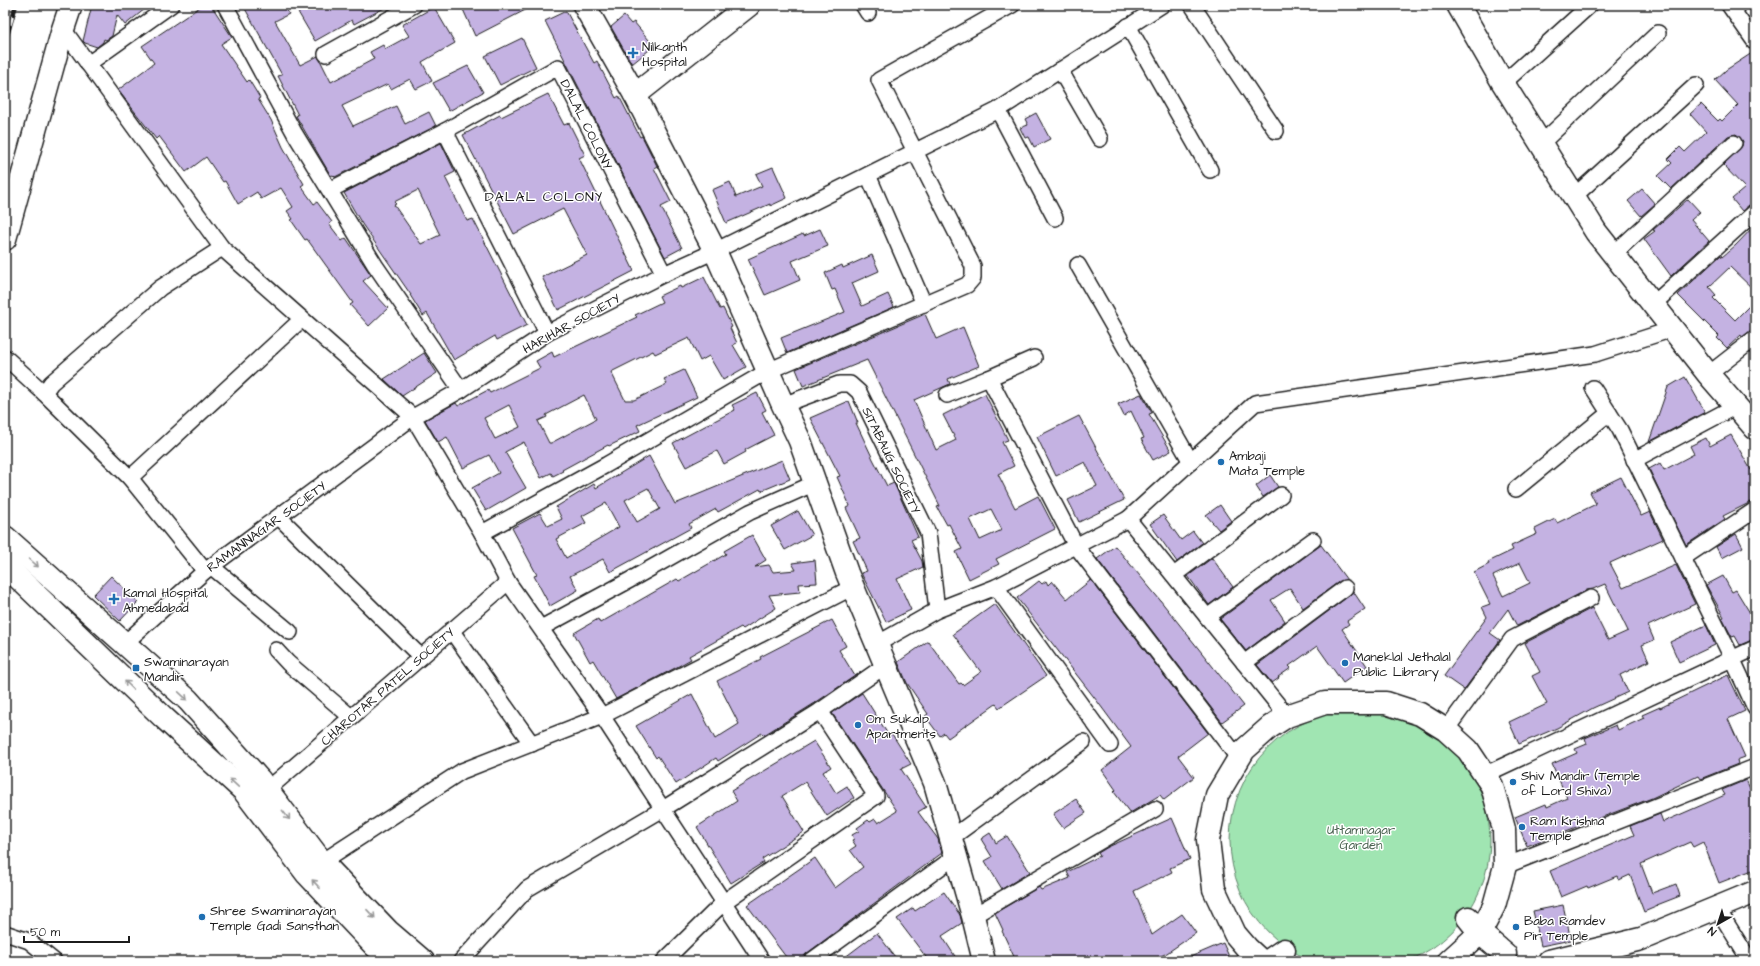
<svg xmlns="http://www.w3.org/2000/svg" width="1760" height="966" font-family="'Architects Daughter',sans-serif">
  <rect width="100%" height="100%" fill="#fff"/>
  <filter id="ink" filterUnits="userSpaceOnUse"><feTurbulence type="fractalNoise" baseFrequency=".025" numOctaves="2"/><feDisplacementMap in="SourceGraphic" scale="8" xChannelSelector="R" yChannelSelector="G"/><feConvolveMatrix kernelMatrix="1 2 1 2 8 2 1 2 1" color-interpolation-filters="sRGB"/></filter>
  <g filter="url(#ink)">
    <!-- green -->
    <circle fill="#a0e5b2" stroke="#5e8067" cx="1360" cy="840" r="130"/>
    <!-- building -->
    <g fill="#c4b2e2" stroke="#1c1c1c" fill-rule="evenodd">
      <path d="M92 5H150L125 25 117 15 112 36 106 40 104 39 103 42 97 47 85 43 83 41Z"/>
      <path d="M203 5H211L232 37 221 44 247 82 249 80 260 98 258 99 271 120 283 147 304 184 301 186 314 204 317 202 332 222 329 224 342 241 346 238 371 275 363 281 388 308 369 326 350 305 353 303 307 239 305 240 291 220 293 219 287 211 293 207 281 188 261 199 257 192 238 204 225 181 223 182 206 157 186 172 159 136 156 139 118 90 154 63 142 46Z"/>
      <path d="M243 5H284L289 14 275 21 300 65 318 56 331 82 374 59 370 52 383 45 385 49 409 36 402 25 434 7 455 43 422 62 432 81 416 89 410 79 391 89 388 84 342 106 353 126 396 106 405 124 429 112 436 126 335 177 333 175 331 176 296 116 298 115 278 76 282 75Z"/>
      <path d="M310 5H390L354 24 352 20 315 41 298 12Z"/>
      <path d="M461 5H535L475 36Z"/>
      <path d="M566 11 594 63 597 61 616 98 619 96 640 137 642 136 657 166 654 168 671 202 661 207 682 248 665 257 545 21Z"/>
      <path d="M624 16 631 24 634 22 654 46 632 64 611 27Z"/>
      <path d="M522 38 536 67 500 85 485 56Z"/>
      <path d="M1755 51V203L1749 205 1742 211 1732 199 1745 188 1723 165 1742 146 1743 141 1736 134 1728 136 1671 189 1658 176 1672 163 1668 159 1680 147 1685 152 1706 132 1690 114 1701 104 1718 121 1720 119 1722 121 1738 105 1715 80 1726 70Z"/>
      <path d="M468 66 483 92 449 111 433 83Z"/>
      <path d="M548 94 564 125 569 123 585 155 579 158 634 271 558 310 542 277 587 255 563 209 514 234 463 135 500 115 501 117Z"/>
      <path d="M1036 113 1050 139 1034 147 1029 137 1025 138 1020 128 1028 125 1025 119Z"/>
      <path d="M441 143 455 172 445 177 467 221 473 219 527 325 497 340 495 336 454 360 427 313 423 316 410 295H411L362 224 344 193ZM418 190 440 235 421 244 394 205 396 204 394 202Z"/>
      <path d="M773 167 787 198 770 206V204L726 223 712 190 730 182 736 197 762 186 756 174Z"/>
      <path d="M1642 189 1655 204 1641 216 1628 201Z"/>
      <path d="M1688 199 1700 212 1691 220 1709 241 1671 276 1644 239 1655 231 1653 230Z"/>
      <path d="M1755 225V291L1730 267 1709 287 1716 295 1713 298 1735 320 1755 300V329L1750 331 1742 337 1741 335 1727 348 1717 338 1719 336 1678 295 1721 255 1722 257 1736 245Z"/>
      <path d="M820 229 828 246 792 261 800 280 765 295 748 259 803 234 804 236Z"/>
      <path d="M872 255 879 271 852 283 862 306 888 294 894 307 787 353 781 338 845 312 835 289 832 290 825 273 842 265 843 268Z"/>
      <path d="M704 277 720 309 723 308 732 327 730 328 737 343 733 345 746 367 723 380 709 356 700 361 689 338 655 354 653 351 611 372 625 400H634L667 384 664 379 684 370 697 397 637 425 640 431 609 446 608 445 562 470 563 471 553 476 551 473 541 478 524 442 505 452 526 488 486 511 472 488 499 473 489 455 463 468 447 437 438 442 425 420 456 403 458 406 488 390 490 393 540 368 536 361 552 352 554 357 637 317 635 315 662 302 659 296 680 286 681 288ZM584 395 596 419 551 443H549L538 421 547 417 546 415ZM509 405 520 427 495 439 484 418Z"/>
      <path d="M925 314 936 339 963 327 979 366 948 379 950 384 914 400 936 450 956 440 943 415 985 394 1008 440 1002 442 1014 466 998 474 1015 508 1038 496 1055 529 996 559 999 564 969 579 956 552 962 549 949 524 947 525 937 507 940 506 867 360 803 386 796 369ZM991 509 1002 530 980 540 970 519Z"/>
      <path d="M424 353 437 373 402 396 384 379Z"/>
      <path d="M1685 377 1705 412 1649 442 1668 387Z"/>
      <path d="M757 393 766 410 762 412 774 435 745 450 746 452 724 464 717 451 686 467 673 443 735 410 732 405Z"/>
      <path d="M1141 394 1152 413 1149 414 1171 451 1153 460 1141 439 1144 438 1131 411 1124 416 1118 404Z"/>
      <path d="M849 401 858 423H856L873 459 887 486 894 483 918 537 911 540 922 561 923 567 897 579 911 610 886 622 861 573 867 571 853 541 860 538 846 508 850 506 837 477 840 476 810 418Z"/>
      <path d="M1079 416 1124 500 1079 522 1068 500 1097 486 1085 462 1056 476 1037 437Z"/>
      <path d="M1731 435 1751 470 1755 468V500L1723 516 1725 519 1686 545 1649 469 1660 463 1664 470 1694 454 1690 446 1706 438 1710 446Z"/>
      <path d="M649 456 675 504 782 460 790 479 761 491 760 489 718 512 716 509 689 524 691 528 610 572 603 559 570 576 578 590 550 606 534 576 537 575 512 528 540 513 548 526 562 519 556 507 594 484 596 488ZM648 488 660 509 637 522 625 500ZM606 503 619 527 566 558 556 539 586 523 582 516Z"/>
      <path d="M1270 475 1278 487 1263 497 1256 486Z"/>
      <path d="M1621 477 1641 516 1650 512 1663 539 1610 563 1623 588 1676 565 1695 604 1648 626 1654 640 1642 645 1649 661 1620 675 1628 692 1593 708 1557 728 1519 744 1509 722 1547 704 1532 676 1540 672 1525 643 1592 608 1608 640 1628 631 1605 584 1593 589 1587 590 1517 626 1508 609 1490 633 1500 640 1464 690 1444 676 1487 617 1482 607 1490 604 1474 572 1489 564 1488 562 1513 550 1511 546 1537 534 1535 529 1555 519 1557 523 1596 504 1590 492ZM1520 563 1530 583 1503 596 1493 576Z"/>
      <path d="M1220 505 1231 521 1219 530 1206 515Z"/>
      <path d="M798 511 812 535 785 550 771 526Z"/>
      <path d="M1163 515 1181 540 1193 531 1202 543 1177 562 1150 524Z"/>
      <path d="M1736 534 1743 547 1722 558 1716 547Z"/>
      <path d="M752 535 766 560 755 567 769 565 773 572 796 570 792 563 815 560 817 583 799 584 800 592 769 595 776 608 743 629 741 627 689 656 691 659 677 667 616 699 593 660 590 662 574 633 598 619 600 623 677 579 679 581 726 554 724 551Z"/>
      <path d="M1321 545 1347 580 1340 581 1303 608 1290 588 1271 600 1285 621 1246 651 1220 619Z"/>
      <path d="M1115 546 1160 600 1244 706 1222 722 1097 559Z"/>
      <path d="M1212 558 1233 587 1209 605 1188 576Z"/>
      <path d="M111 576 138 602 120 621 93 595Z"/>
      <path d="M1723 576 1732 592 1736 590 1750 613 1755 610V639L1740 645 1735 636 1732 637 1722 618 1724 617 1706 585Z"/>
      <path d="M1091 580 1208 733 1178 756 1194 777 1164 800 1160 795 1130 813 1114 792 1116 790 1102 770 1131 747 1097 701 1017 598 1039 581 1042 584 1046 581 1048 585 1052 581 1067 599Z"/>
      <path d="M1353 591 1365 609 1347 621 1349 624 1342 629 1367 666 1343 683 1317 646 1289 666 1291 668 1278 677 1279 678 1272 683 1257 665 1350 595Z"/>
      <path d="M995 604 1046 676 999 708 996 704 948 738 944 733 940 736 925 716 928 714 907 683 898 662 928 641 959 684 961 683 963 685 981 672 953 634Z"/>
      <path d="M832 620 846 646 839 650 855 676 815 703 764 735 762 733 718 761 716 758 676 784 658 756 656 758 636 726 692 694 715 739 739 724 717 681 761 659 760 657Z"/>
      <path d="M1706 625 1715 645 1679 662 1670 642Z"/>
      <path d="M1728 675 1745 711 1728 719 1745 757 1737 760 1738 764 1700 779 1698 776 1652 798 1527 846 1515 817 1546 804 1547 807 1567 798 1552 764 1577 753 1575 749 1587 744 1585 738 1616 725 1618 730 1644 718 1642 715 1660 707V708Z"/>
      <path d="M862 693 889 736 892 734 911 764 901 769 926 807 918 812 938 839 942 853 806 954 800 961H789L747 905 815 858 835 888 863 867 850 850 856 846 852 840 854 839 852 835 859 831 857 828 868 820 870 822 875 819 878 823 897 811 832 713Z"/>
      <path d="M814 741 831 767 823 772 836 793 847 786 854 798 827 816 805 782 782 796 804 832 762 859 764 862 731 883 697 827 737 801 731 791Z"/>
      <path d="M1746 780 1755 799V869L1719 883 1703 842 1693 847 1690 842 1641 864 1652 893 1676 884 1680 896 1657 905 1658 906 1644 912 1630 875 1619 880 1617 876 1588 888 1587 886 1561 897 1550 871 1634 835 1630 826 1660 814 1663 822 1725 795 1722 790Z"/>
      <path d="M1076 799 1086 813 1063 828 1053 814Z"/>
      <path d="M1172 818 1190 859 1170 868 1172 872 1134 891 1152 935 1182 914 1196 933 1167 953 1151 961H1016L1002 931 1003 930 995 913 1039 887 1041 890 1070 878 1067 872 1100 856 1098 853 1108 847Z"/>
      <path d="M990 833 996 843 1007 836 1030 872 1002 889 985 861 992 857 981 839Z"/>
      <path d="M944 892 960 915 962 923 942 936 958 961H929L897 919 913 908 915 911Z"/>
      <path d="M1563 905 1571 940 1541 946 1533 911Z"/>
      <path d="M877 933 898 961H840Z"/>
      <path d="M1223 943 1231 961H1181Z"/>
    </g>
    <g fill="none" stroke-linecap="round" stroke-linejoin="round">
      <!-- street casing -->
      <g stroke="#1c1c1c" stroke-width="18">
        <g id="street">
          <path d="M225 5 295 134 375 265 461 390"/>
          <path d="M863 5 868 13"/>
          <path d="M1192 5 1276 131"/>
          <path d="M1729 5 1755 42"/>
          <path d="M1128 26 1210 170"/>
          <path d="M63 29 222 248 413 417 482 533 508 582 602 716 762 961"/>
          <path d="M326 54 414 5"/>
          <path d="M88 64 171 5"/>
          <path d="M1060 70 1100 139"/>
          <path d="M1509 78 1590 5"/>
          <path d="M998 110 1162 5"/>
          <path d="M445 131 547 333"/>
          <path d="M1547 138 1658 33"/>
          <path d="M868 175 924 304"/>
          <path d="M330 190 445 131 558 67 664 274"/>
          <path d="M1580 191 1696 85"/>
          <path d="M1619 249 1734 143"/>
          <path d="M1078 265 1191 462"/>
          <path d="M1659 299 1755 212"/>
          <path d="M5 357 44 393 130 478 205 571"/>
          <path d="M1714 370 1755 338"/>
          <path d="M989 378 1034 358"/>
          <path d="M1593 388 1620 430 1733 660 1755 708"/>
          <path d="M44 393 51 383 160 288 222 248"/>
          <path d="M947 395 989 378 1076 546 1239 759"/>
          <path d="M783 405 839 384H850L859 392 928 533 937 610"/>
          <path d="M1634 460 1736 406"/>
          <path d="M130 478 302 319"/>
          <path d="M1516 489 1609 413"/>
          <path d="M279 517 421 657"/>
          <path d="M1128 519 1255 403 1595 354 1673 329"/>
          <path d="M482 533 606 465 768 371 967 285 973 278V266L879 80 1012 5"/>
          <path d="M1683 558 1755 510"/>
          <path d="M212 567 290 632"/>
          <path d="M1174 575 1281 495"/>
          <path d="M996 587 1110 745"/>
          <path d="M1207 617 1313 540"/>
          <path d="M541 628 630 580 750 512 815 483"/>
          <path d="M451 630 532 744"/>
          <path d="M125 643 205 571 413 417 461 390 547 333 664 274 715 251 998 110 1055 218"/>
          <path d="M877 644 937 610 996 587 1128 519 1287 716"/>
          <path d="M276 650 288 663 351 717"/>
          <path d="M1244 663 1345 588"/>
          <path d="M820 711 886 665"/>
          <path d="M1446 730 1512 639 1591 598"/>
          <path d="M1484 775 1755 648"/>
          <path d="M267 790 508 582"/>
          <path d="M951 838 1083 742"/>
          <path d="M322 862 462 771 602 716 853 587"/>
          <path d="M1505 866 1755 767"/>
          <path d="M1717 908 1750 961"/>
          <path d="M973 916 1155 809"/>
          <path d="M5 933 29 941 54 961"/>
          <path d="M461 961 527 889 663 809 820 711 876 796 724 902 664 961"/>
          <path d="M811 961 956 856"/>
        </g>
      </g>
      <!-- secondary casing -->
      <g stroke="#1c1c1c" stroke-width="25">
        <g id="secondary">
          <path d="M584 5 635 95 715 251 783 405 800 441 847 573 935 783 973 916 984 961"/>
          <path d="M1458 5 1503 83 1596 232 1708 374 1755 428"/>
          <path d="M635 95 749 5"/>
          <path d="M5 239 63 29 71 5"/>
          <path d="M5 537 188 700 259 779 322 862 388 931 423 961"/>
          <path d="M5 565 163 717 244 791 307 874 374 945 393 961"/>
          <path d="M1468 918 1480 933 1505 954"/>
          <path d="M1261 961 1247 948 1235 934 1214 889 1208 840 1217 795 1244 750 1270 727 1287 716 1325 703H1386L1420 714 1446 730 1468 750 1492 786 1504 829 1505 866 1494 906 1480 933 1449 961"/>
          <path d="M1268 961 1284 950"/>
          <path d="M1549 961 1641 939 1755 892"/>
        </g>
      </g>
      <!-- street -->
      <use href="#street" stroke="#fff" stroke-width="15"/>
      <!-- secondary -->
      <use href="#secondary" stroke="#fff" stroke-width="22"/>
      <!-- rail casing -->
      <g stroke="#1c1c1c" stroke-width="4.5">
        <g id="rail">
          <path d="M5 8 6 5"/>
          <path d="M5 42 16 5"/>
        </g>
      </g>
      <!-- rail -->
      <use href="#rail" stroke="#fff" stroke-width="3" stroke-dasharray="9" stroke-linecap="butt"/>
    </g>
    <!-- one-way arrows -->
    <defs><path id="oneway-shaft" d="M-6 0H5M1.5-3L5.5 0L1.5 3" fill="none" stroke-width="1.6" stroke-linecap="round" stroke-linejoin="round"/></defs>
    <g stroke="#999">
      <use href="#oneway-shaft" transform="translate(34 563) rotate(42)"/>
      <use href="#oneway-shaft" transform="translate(129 685) rotate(-136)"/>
      <use href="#oneway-shaft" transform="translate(183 696) rotate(43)"/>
      <use href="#oneway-shaft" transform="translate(234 783) rotate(-137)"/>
      <use href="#oneway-shaft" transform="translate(286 815) rotate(52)"/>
      <use href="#oneway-shaft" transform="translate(316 884) rotate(-133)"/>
      <use href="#oneway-shaft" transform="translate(371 914) rotate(47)"/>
    </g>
  </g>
  <!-- markers -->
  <g fill="#1f6fb2" stroke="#fff" stroke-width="1.5">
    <path d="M631 47h4v4h4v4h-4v4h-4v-4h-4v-4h4z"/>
    <circle cx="1221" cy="462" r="4"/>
    <path d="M112 593h4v4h4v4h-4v4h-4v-4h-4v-4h4z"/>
    <circle cx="1345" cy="663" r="4"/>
    <rect x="132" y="664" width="8" height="8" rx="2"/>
    <circle cx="858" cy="725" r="4"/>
    <circle cx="1513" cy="782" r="4"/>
    <circle cx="1522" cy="827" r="4"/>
    <circle cx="202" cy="917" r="4"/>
    <circle cx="1516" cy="927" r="4"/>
  </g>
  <g text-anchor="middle" stroke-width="3" stroke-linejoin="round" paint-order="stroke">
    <!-- poi labels -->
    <g font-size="13" fill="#1c1c1c" stroke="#fff" text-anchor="start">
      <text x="642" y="51">Nilkanth<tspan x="642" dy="15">Hospital</tspan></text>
      <text x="1229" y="460">Ambaji<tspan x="1229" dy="15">Mata Temple</tspan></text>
      <text x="123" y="597">Kamal Hospital,<tspan x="123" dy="15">Ahmedabad</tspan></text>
      <text x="1353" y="661">Maneklal Jethalal<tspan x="1353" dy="15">Public Library</tspan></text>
      <text x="144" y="666">Swaminarayan<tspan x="144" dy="15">Mandir</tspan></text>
      <text x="866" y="723">Om Sukalp<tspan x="866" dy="15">Apartments</tspan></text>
      <text x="1521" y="780">Shiv Mandir (Temple<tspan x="1521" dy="15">of Lord Shiva)</tspan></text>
      <text x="1530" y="825">Ram Krishna<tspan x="1530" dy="15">Temple</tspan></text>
      <text x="210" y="915">Shree Swaminarayan<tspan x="210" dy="15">Temple Gadi Sansthan</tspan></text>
      <text x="1524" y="925">Baba Ramdev<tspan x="1524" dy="15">Pir Temple</tspan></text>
    </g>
    <!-- street labels -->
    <g font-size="13" fill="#1c1c1c" stroke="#fff">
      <text transform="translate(587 124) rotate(63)" y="5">DALAL COLONY</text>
      <text transform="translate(571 323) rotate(-29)" y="5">HARIHAR SOCIETY</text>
      <text transform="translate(892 460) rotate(64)" y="5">SITABAUG SOCIETY</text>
      <text transform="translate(266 526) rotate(-36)" y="5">RAMANNAGAR SOCIETY</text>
      <text transform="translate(387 686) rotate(-41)" y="5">CHAROTAR PATEL SOCIETY</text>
    </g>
    <!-- park labels -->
    <g font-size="13" fill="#4a6250" stroke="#fff">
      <text x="1361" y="834">Uttamnagar<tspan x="1361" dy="15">Garden</tspan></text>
    </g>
    <!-- neighbourhood labels -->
    <g font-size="14" letter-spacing="1" fill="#1c1c1c" stroke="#fff">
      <text x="544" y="201">DALAL COLONY</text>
    </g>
  </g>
  <!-- margin -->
  <rect width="1760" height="966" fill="none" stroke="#fff" stroke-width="20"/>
  <rect x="10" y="10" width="1740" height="946" fill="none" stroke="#1c1c1c" stroke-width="1.5" filter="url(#ink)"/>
  <!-- north arrow -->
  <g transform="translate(1718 924) rotate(219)" stroke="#ffffff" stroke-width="3" paint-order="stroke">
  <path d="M0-3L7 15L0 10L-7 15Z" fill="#1c1c1c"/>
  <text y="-6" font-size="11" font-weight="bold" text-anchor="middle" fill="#1c1c1c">N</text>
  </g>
  <!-- scale -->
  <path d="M24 936v6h105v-6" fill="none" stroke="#1c1c1c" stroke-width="2"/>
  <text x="30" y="936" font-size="12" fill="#1c1c1c" stroke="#ffffff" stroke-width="3" paint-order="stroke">50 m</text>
</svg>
